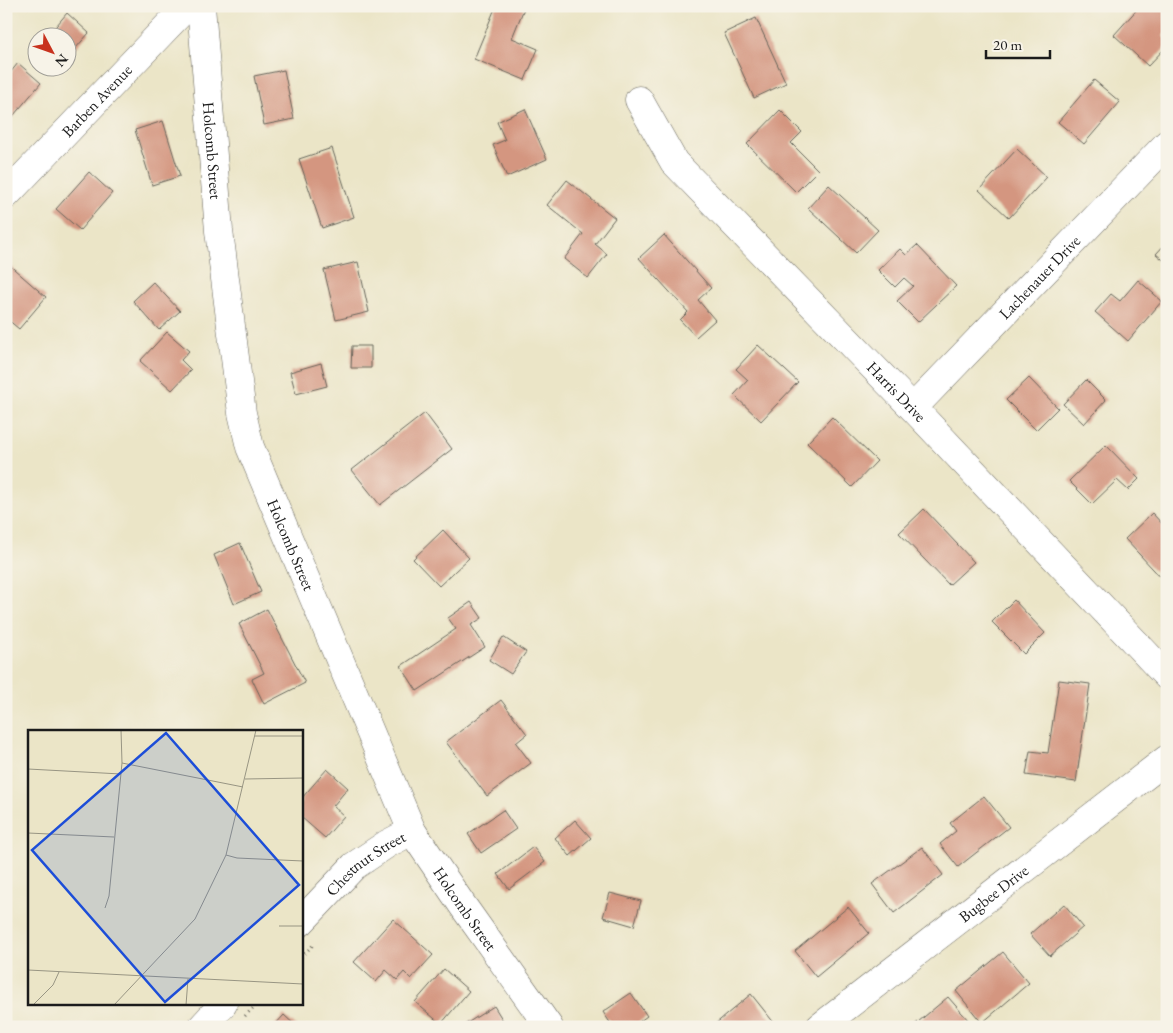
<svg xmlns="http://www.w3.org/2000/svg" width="1173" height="1033" font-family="'EB Garamond',serif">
  <rect width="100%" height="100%" fill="#f7f3e8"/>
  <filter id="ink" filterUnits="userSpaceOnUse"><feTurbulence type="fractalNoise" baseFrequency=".02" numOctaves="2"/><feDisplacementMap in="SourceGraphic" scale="10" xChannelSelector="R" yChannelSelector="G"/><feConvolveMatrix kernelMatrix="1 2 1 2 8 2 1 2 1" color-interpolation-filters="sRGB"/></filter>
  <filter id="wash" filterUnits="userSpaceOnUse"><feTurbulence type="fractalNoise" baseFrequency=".0096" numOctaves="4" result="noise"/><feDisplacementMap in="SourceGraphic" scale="20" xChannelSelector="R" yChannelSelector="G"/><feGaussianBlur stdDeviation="1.12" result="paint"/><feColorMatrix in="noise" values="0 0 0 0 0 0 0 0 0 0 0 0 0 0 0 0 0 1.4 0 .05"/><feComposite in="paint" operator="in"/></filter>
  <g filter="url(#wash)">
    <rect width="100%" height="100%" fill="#ebe5c7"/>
    <g id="blocks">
      <!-- building -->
      <g fill="#d49680">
        <path d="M496 6H525L512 38 538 49 525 80 474 59Z"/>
        <path d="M1140 6H1167V32L1163 36 1167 40V46L1148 66 1114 35Z"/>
        <path d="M67 13 89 33 68 57V38H46Z"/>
        <path d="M756 18 786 83 754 98 724 33Z"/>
        <path d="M18 63 41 83 8 122 6 78Z"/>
        <path d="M284 70 294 119 264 125 254 76Z"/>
        <path d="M1094 80 1120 102 1084 144 1058 122Z"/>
        <path d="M525 109 547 159 507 177 493 145 505 140 497 122Z"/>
        <path d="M780 110 802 132 791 143 818 170 796 192 747 144Z"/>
        <path d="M163 121 180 176 152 185 135 130Z"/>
        <path d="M332 148 354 217 322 228 299 159Z"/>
        <path d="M1017 149 1047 177 1009 218 979 190Z"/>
        <path d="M89 172 112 193 80 230 56 209Z"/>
        <path d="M567 180 615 218 595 244 607 254 588 278 564 259 583 234 547 205Z"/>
        <path d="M829 185 878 230 856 253 808 208Z"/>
        <path d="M664 235 711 288 698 300 715 320 696 337 680 320 688 312 639 258Z"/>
        <path d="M1167 242V263L1156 254Z"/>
        <path d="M917 245 956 286 918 322 897 301 913 286 904 278 895 287 878 270 900 249 906 255Z"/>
        <path d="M6 262 46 297 19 329 6 318Z"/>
        <path d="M358 262 369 312 336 320 324 270Z"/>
        <path d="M1138 280 1162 301 1128 341 1095 312 1111 294 1120 301Z"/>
        <path d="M153 282 180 311 159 330 133 301Z"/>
        <path d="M167 332 189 351 181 360 191 370 172 390 140 361Z"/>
        <path d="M758 345 798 382 761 421 734 395 748 380 736 369Z"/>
        <path d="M352 346H371V368H351Z"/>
        <path d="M321 363 327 386 296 394 290 372Z"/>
        <path d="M1029 378 1058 408 1036 430 1006 400Z"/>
        <path d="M1086 380 1106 400 1084 424 1063 404Z"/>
        <path d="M425 413 452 449 380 505 352 470Z"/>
        <path d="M832 417 877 461 852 487 807 443Z"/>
        <path d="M1106 445 1139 479 1128 490 1117 480 1092 504 1069 481Z"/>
        <path d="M924 509 974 562 949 585 899 533Z"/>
        <path d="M1152 513 1167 529V584L1125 539Z"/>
        <path d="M443 530 469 558 439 586 413 559Z"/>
        <path d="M240 543 261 592 234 604 214 555Z"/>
        <path d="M1014 600 1045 633 1024 654 992 622Z"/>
        <path d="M471 602 482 618 471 625 485 647 417 691 401 666 456 629 448 618Z"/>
        <path d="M267 609 305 683 264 704 252 679 264 673 239 624Z"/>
        <path d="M503 637 526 652 511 674 489 660Z"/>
        <path d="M1059 680 1090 684 1076 782 1026 775 1030 751 1048 753Z"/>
        <path d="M501 700 527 734 516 743 531 763 487 796 446 742Z"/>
        <path d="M327 769 348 788 333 806 344 816 325 838 301 817V799Z"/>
        <path d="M984 796 1009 827 958 867 940 844 956 831 950 823Z"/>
        <path d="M503 810 516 829 481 853 468 834Z"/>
        <path d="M575 820 591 838 570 856 555 838Z"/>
        <path d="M533 847 545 862 509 889 498 874Z"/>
        <path d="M922 847 943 875 894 913 872 884Z"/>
        <path d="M610 893 641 901 634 926 603 917Z"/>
        <path d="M1064 904 1083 927 1050 956 1030 934Z"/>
        <path d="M848 907 869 933 816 977 795 951Z"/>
        <path d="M393 919 433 955 411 979 404 972 397 980 386 970 376 982 354 962Z"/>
        <path d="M1003 952 1029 983 982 1023 956 991Z"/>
        <path d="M444 969 469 991 441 1024 415 1002Z"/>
        <path d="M631 993 647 1016 632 1027H613L603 1012Z"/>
        <path d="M751 994 775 1024 772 1027H715L714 1025Z"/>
        <path d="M948 997 969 1021 962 1027H912Z"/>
        <path d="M494 1006 507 1027H461Z"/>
        <path d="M284 1015 297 1027H273Z"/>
      </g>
    </g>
  </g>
  <g filter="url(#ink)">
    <use href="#blocks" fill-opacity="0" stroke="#646258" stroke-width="1"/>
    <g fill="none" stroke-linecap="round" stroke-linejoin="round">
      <!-- minor casing -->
      <g stroke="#646258" stroke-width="29">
        <g id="minor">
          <path id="s1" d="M201 6 219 231 242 413 250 447 412 831 463 906 549 1027"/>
          <path id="s2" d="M639 100 674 162 913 408 1167 676"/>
          <path id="s3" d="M6 195 187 6"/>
          <path id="s4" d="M913 408 1167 144"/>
          <path id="s5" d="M301 922 354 866 387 844 412 831"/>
          <path d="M202 1027 223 1004"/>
          <path id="s6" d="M820 1027 1167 759"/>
        </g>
      </g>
      <!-- path -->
      <g stroke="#646258" stroke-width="3" stroke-dasharray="1 4" stroke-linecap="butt">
        <path d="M301 957 315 943"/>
        <path d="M245 1016 257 1004"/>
      </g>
      <!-- minor -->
      <use href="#minor" stroke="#fff" stroke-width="28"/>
    </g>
  </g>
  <g text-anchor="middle" stroke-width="5" stroke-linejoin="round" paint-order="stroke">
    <!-- street labels -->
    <g font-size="16" fill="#1c1c1c" stroke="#f7f3e8">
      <text dy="6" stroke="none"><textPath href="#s3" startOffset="131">Barben Avenue</textPath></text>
      <text dy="6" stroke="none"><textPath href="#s1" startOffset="145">Holcomb Street</textPath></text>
      <text dy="6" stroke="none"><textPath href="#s4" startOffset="182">Lachenauer Drive</textPath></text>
      <text dy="6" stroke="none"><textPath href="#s2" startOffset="391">Harris Drive</textPath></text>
      <text dy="6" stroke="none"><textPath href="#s1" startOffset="550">Holcomb Street</textPath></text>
      <text dy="6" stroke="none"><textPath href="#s5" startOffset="88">Chestnut Street</textPath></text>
      <text dy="6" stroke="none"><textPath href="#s6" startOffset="219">Bugbee Drive</textPath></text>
      <text dy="6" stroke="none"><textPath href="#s1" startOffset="955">Holcomb Street</textPath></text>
    </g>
  </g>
  <!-- overview -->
  <g transform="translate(28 730)">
    <rect width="275" height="275" fill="#ebe5c7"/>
    <path fill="none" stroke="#989583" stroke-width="1" d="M227 6H275M94 33 215 57M0 39 93 44M217 49 275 48M0 103 86 107M198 125 209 128 275 131M77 178 81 166 94 33 93 0M251 196H275M0 240 275 254M5 275 25 255 31 242M86 275 167 189 198 125 228 0M158 275 160 249"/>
    <path fill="#1d4ed8" fill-opacity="0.15" stroke="#1d4ed8" stroke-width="2.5" d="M138 3 271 155 137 272 4 120Z"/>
    <rect width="275" height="275" fill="none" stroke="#1c1c1c" stroke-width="2.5"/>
  </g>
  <!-- margin -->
  <rect width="1173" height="1033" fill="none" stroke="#f7f3e8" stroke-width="25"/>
  <!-- north arrow -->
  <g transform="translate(52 52) rotate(131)"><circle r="24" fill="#f7f3e8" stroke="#9f9d96"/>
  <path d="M0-4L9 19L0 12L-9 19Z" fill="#c8321e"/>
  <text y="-8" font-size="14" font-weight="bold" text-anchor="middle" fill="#1c1c1c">N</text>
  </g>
  <!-- scale -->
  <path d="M986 50v8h64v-8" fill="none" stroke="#1c1c1c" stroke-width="2.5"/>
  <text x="993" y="50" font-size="15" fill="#1c1c1c" stroke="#f7f3e8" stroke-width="4" paint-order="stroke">20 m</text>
</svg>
